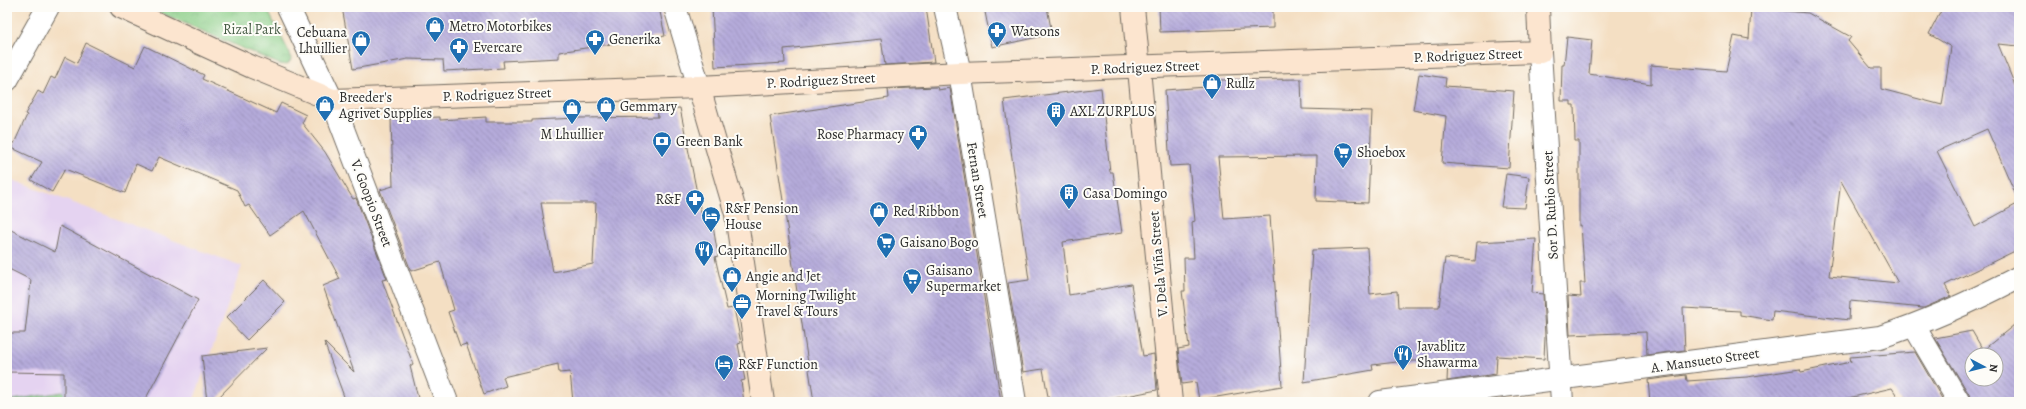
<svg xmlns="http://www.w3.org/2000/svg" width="2026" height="409" font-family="Alegreya,serif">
  <defs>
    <pattern id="park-crowns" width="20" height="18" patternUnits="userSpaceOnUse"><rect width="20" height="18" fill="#89cd86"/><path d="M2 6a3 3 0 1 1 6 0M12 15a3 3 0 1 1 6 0" fill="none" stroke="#76b074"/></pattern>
    <pattern id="building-back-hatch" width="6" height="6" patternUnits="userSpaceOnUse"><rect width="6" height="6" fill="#b6acdc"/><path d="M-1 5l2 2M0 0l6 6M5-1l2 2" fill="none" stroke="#948cb3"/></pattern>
  </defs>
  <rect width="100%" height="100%" fill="#fdfcf7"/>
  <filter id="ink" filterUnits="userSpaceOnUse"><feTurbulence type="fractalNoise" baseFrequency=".025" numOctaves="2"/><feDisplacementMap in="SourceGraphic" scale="8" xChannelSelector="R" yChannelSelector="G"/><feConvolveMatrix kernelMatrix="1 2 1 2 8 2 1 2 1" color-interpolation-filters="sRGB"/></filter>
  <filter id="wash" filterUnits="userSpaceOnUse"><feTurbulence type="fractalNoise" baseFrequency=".012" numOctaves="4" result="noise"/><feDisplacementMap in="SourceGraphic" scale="16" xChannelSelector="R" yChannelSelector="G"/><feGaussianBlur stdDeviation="0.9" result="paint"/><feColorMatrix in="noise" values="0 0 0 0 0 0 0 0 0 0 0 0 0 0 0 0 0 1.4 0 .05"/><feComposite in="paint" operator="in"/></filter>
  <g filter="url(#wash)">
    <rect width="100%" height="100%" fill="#f4dfc3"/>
    <!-- built -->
    <path fill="#e5d3f1" d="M7 178 242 266 193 402H7Z"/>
    <!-- grass -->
    <path fill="#89cd86" stroke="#5a7c58" d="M69 391 70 402H7V401Z"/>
    <!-- park -->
    <path fill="url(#park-crowns)" stroke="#5a7c58" d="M147 7H266L290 54 291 60 287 65 279 64Z"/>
    <g id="blocks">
      <!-- building -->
      <g fill="url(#building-back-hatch)" fill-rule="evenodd">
        <path d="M342 7H659L665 36 559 52V58L503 61 504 68 444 71 443 60 408 59 353 69Z"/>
        <path d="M712 7H926L934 62 885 65 881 39 784 49 785 63 715 67Z"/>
        <path d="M984 7H1047L1052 34 992 47Z"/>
        <path d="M1159 7H1273V28L1160 32Z"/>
        <path d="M1943 7H2019V46L1998 44 2019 95V202L1987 129 1937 151 1975 227 2019 203V249L1945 285 1951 296 1924 308 1850 301 1849 320 1773 311 1772 320 1740 315V311L1683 308 1685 350 1647 355 1646 332 1570 335 1568 296 1581 297 1580 283H1585L1581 225 1579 226V141H1575L1574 105H1571V101H1561L1562 65H1564L1567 37 1592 40 1589 74 1651 84V65L1726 71 1734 36 1749 39 1751 8 1808 13 1851 37 1848 41 1871 68H1881V89L1942 105 1951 47 1929 34ZM1841 181 1898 283 1829 276Z"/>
        <path d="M86 43 135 67 145 46 204 75 202 79 276 113 281 103 306 115 302 123 325 152 353 199 356 198 387 279 382 280 413 364 410 366 419 402H346L324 342 354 372 323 286 340 279 304 211 270 235 249 205 245 207 237 190 159 157 152 171 136 164 125 193 65 169 52 192 31 180 42 162 12 148 27 115 25 114 38 91 43 94 51 77 55 79 65 57 77 63Z"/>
        <path d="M1419 74 1446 78 1445 86 1514 91 1509 168 1442 163 1446 116 1413 110Z"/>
        <path d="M1301 79 1302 109 1372 111 1368 203 1316 201 1317 156 1218 157 1224 219 1270 216 1282 386 1199 400 1196 382 1182 384 1178 349 1189 347 1182 291H1185L1184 258H1194L1192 222 1195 221 1189 165 1170 166 1165 90 1220 86V80Z"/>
        <path d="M937 87 938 90 950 88 1001 402H814L770 116 889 98 888 89Z"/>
        <path d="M1101 88 1110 172H1113L1122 233 1063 242 1069 295 1131 284 1143 356 1154 354 1157 390 1097 402H1049L1043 369 1023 372 1008 283 1029 280 1004 100Z"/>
        <path d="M680 108 701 213 707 212 708 227 713 226 718 256 715 257 727 309 734 308 741 343 738 344 745 380 741 381 744 402H573L570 372 559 373 558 364 503 377 506 386 484 394 466 344 460 346 448 312 454 310 440 262 411 271 380 190 393 186 391 119 440 117V120L486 117V122H532V120L579 118 658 117 657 109ZM541 203H596L593 264 553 272Z"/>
        <path d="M1506 174 1529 177 1525 208 1501 207Z"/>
        <path d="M60 226 198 300 144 402H64V373L7 372V333H25L31 280 7 268V228L55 252Z"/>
        <path d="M1536 239 1532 293 1543 294 1545 336 1544 359 1497 356 1496 374 1447 381 1448 361H1405L1372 365 1373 370 1304 382 1312 250 1367 248 1370 294 1397 291 1398 307H1439L1445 258 1475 261 1477 242Z"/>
        <path d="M264 280 285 302 247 340 226 318Z"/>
        <path d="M2019 321V402H1971L1970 396 1935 338 1972 331 1983 350ZM1972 355H1996V379H1972Z"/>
        <path d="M267 348 214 402H207L202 356Z"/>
        <path d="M1915 352 1944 402H1901L1892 388 1844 399 1845 402H1650L1648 380 1686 375 1687 381 1747 377 1800 369 1801 372 1851 362 1850 357Z"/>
      </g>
    </g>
  </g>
  <g filter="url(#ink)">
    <use href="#blocks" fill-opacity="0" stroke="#716a60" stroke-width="1"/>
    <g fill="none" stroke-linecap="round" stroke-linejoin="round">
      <!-- street casing -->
      <g stroke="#716a60" stroke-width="24">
        <g id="street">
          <path d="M288 7 332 100 447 402"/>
          <path d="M675 7 699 87"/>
          <path d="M945 7 960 73 1015 402"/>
          <path d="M1540 52 1562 402"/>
          <path d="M7 80 48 7"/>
          <path d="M1914 326 1959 402"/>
          <path d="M1380 402 1880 337C1930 321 1973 301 2019 277"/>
        </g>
      </g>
      <!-- secondary casing -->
      <g stroke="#716a60" stroke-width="24">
        <g id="secondary">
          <path d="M121 7 252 67 332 100 699 87 960 73 1540 52 1538 7"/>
          <path d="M1133 7 1171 402"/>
          <path d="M699 87 736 214 763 402"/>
        </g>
      </g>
      <!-- street -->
      <use href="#street" stroke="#fff" stroke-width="22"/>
      <!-- secondary -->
      <use href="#secondary" stroke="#fce5cf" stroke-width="22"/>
    </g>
  </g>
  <!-- icons -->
  <defs>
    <g id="shop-pin" transform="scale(1)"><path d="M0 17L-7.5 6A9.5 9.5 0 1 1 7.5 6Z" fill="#1f6fb2" stroke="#fdfcf7"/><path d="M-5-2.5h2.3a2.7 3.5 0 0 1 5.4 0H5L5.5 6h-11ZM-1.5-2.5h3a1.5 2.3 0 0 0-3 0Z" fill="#fff"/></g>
    <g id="pharmacy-pin" transform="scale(1)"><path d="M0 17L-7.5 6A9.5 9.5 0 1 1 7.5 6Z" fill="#1f6fb2" stroke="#fdfcf7"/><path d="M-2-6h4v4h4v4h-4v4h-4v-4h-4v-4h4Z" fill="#fff"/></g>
    <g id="building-pin" transform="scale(1)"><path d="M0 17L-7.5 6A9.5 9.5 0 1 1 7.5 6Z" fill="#1f6fb2" stroke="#fdfcf7"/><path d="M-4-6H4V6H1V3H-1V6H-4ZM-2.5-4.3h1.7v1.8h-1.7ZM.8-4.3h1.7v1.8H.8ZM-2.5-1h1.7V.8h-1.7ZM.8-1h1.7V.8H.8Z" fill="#fff"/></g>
    <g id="bank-pin" transform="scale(1)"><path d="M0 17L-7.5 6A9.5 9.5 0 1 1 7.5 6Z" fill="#1f6fb2" stroke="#fdfcf7"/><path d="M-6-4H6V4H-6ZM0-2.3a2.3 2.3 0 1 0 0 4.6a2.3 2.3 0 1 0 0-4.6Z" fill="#fff"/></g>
    <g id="supermarket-pin" transform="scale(1)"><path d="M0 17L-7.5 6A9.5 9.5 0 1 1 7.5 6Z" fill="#1f6fb2" stroke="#fdfcf7"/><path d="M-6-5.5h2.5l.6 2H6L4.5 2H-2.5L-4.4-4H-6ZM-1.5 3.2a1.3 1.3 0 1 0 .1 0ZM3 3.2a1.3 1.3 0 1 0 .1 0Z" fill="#fff"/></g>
    <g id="hotel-pin" transform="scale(1)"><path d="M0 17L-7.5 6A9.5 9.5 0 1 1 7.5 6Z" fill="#1f6fb2" stroke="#fdfcf7"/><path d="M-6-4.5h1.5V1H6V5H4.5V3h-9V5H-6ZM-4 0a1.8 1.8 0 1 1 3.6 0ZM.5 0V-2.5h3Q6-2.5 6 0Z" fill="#fff"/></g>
    <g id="restaurant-pin" transform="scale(1)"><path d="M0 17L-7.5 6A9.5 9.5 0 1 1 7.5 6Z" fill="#1f6fb2" stroke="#fdfcf7"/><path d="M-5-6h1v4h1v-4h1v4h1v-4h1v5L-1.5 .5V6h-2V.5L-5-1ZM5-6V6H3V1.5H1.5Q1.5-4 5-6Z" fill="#fff"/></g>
    <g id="office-pin" transform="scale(1)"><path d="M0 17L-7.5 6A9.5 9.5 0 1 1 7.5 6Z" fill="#1f6fb2" stroke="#fdfcf7"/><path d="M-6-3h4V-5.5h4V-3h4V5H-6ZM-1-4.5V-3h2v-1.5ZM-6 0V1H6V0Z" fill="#fff"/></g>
  </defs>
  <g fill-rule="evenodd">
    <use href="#shop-pin" x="435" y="26"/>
    <use href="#pharmacy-pin" x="997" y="31"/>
    <use href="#pharmacy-pin" x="595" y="39"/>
    <use href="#shop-pin" x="361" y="40"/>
    <use href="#pharmacy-pin" x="459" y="47"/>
    <use href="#shop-pin" x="1212" y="83"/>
    <use href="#shop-pin" x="325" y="105"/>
    <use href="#shop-pin" x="606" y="106"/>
    <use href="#shop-pin" x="572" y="108"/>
    <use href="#building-pin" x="1056" y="111"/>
    <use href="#pharmacy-pin" x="918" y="134"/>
    <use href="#bank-pin" x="662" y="141"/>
    <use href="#supermarket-pin" x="1343" y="152"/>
    <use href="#building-pin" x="1069" y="193"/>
    <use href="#pharmacy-pin" x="695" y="199"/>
    <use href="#shop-pin" x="879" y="211"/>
    <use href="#hotel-pin" x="711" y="216"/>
    <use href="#supermarket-pin" x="886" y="242"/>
    <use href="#restaurant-pin" x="704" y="250"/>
    <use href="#shop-pin" x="732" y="276"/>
    <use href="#supermarket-pin" x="912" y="278"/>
    <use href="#office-pin" x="742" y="303"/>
    <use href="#restaurant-pin" x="1403" y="354"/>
    <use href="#hotel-pin" x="724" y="364"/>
  </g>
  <g text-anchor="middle" stroke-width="4" stroke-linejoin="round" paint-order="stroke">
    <!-- poi labels -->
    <g font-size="14" fill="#2b2b2b" stroke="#fdfcf7" text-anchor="start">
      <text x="449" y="31">Metro Motorbikes</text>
      <text x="1011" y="36">Watsons</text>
      <text x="347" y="37" text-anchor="end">Cebuana<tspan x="347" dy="16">Lhuillier</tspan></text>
      <text x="609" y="44">Generika</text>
      <text x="473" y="52">Evercare</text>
      <text x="1226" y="88">Rullz</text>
      <text x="339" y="102">Breeder's<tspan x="339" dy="16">Agrivet Supplies</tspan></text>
      <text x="620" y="111">Gemmary</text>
      <text x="1070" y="116">AXL ZURPLUS</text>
      <text x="572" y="139" text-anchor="middle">M Lhuillier</text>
      <text x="904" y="139" text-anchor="end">Rose Pharmacy</text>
      <text x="676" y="146">Green Bank</text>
      <text x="1357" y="157">Shoebox</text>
      <text x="1083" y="198">Casa Domingo</text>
      <text x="681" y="204" text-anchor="end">R&amp;F</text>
      <text x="725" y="213">R&amp;F Pension<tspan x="725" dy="16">House</tspan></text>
      <text x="893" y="216">Red Ribbon</text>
      <text x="900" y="247">Gaisano Bogo</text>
      <text x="718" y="255">Capitancillo</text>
      <text x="926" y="275">Gaisano<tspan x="926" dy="16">Supermarket</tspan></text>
      <text x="746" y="281">Angie and Jet</text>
      <text x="756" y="300">Morning Twilight<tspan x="756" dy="16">Travel &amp; Tours</tspan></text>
      <text x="1417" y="351">Javablitz<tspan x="1417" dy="16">Shawarma</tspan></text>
      <text x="738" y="369">R&amp;F Function</text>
    </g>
    <!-- park labels -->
    <g font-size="14" fill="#475c46" stroke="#fdfcf7">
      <text x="252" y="34">Rizal Park</text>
    </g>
    <!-- street labels -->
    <g font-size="14" fill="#2b2b2b" stroke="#fdfcf7">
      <text transform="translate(1468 55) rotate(-2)" y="5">P. Rodriguez Street</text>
      <text transform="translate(1145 67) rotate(-2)" y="5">P. Rodriguez Street</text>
      <text transform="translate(821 80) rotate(-3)" y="5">P. Rodriguez Street</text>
      <text transform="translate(497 94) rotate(-2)" y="5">P. Rodriguez Street</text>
      <text transform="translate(978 180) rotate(81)" y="5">Fernan Street</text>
      <text transform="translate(372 203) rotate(69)" y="5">V. Goopio Street</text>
      <text transform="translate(1550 205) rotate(-93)" y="5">Sor D. Rubio Street</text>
      <text transform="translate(1158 264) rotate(-95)" y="5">V. Dela Viña Street</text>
      <text transform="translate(1705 360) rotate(-8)" y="5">A. Mansueto Street</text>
    </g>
  </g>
  <!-- margin -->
  <rect width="2026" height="409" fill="none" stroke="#fdfcf7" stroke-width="24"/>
  <!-- north arrow -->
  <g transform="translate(1984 367) rotate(97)"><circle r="19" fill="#fdfcf7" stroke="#a9a8a5"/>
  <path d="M0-3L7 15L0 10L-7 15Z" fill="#1f6fb2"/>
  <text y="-6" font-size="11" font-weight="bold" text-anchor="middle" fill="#2b2b2b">N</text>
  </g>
</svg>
